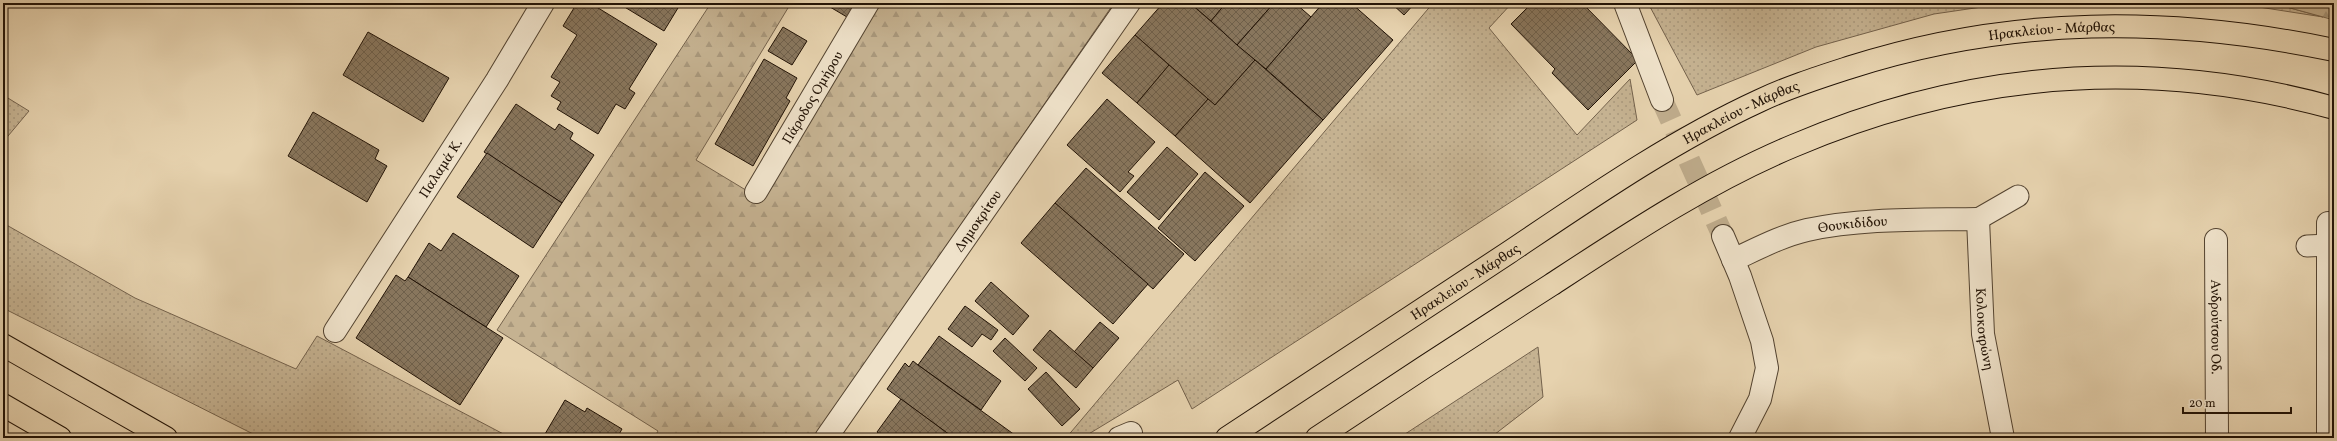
<svg xmlns="http://www.w3.org/2000/svg" width="2337" height="441" font-family="Vollkorn,serif">
  <defs>
    <pattern id="grass-dots" width="8" height="8" patternUnits="userSpaceOnUse"><rect width="8" height="8" fill="#c5b291"/><path d="M2 2h.1M6 6h.1" fill="none" stroke="#a9987c" stroke-width="1.8" stroke-linecap="round"/></pattern>
    <pattern id="forest-firs" width="22" height="20" patternUnits="userSpaceOnUse"><rect width="22" height="20" fill="#c5b291"/><path d="M5 1l3.5 6h-7zM16 11l3.5 6h-7z" fill="#a9987c"/></pattern>
    <pattern id="building-cross-hatch" width="8" height="8" patternUnits="userSpaceOnUse"><rect width="8" height="8" fill="#88765d"/><path d="M0 0l8 8M0 8l8-8" fill="none" stroke="#6f604b"/></pattern>
  </defs>
  <rect width="100%" height="100%" fill="#e6d2ae"/>
  <filter id="stains"><feTurbulence type="fractalNoise" baseFrequency=".005" numOctaves="4"/><feColorMatrix values="0 0 0 0 .2 0 0 0 0 .09 0 0 0 0 .02 0 0 0 .5 -.17"/></filter>
  <radialGradient id="worn" r=".72"><stop offset=".6" stop-color="#630" stop-opacity="0"/><stop offset="1" stop-color="#630" stop-opacity=".3"/></radialGradient>
  <!-- grass -->
  <g fill="url(#grass-dots)" stroke="#74624c">
    <path d="M1433 3H1512L1489 28 1577 135 1630 79 1637 120 1192 409 1178 380 1082 438H1066Z"/>
    <path d="M1648 3H2009L1934 14 1816 47 1697 95Z"/>
    <path d="M2233 3H2272L2323 17Z"/>
    <path d="M3 95 29 111 3 142Z"/>
    <path d="M3 223 135 298 296 369 317 336 511 438H261L3 308Z"/>
    <path d="M1538 347 1543 397 1490 438H1399Z"/>
  </g>
  <!-- forest -->
  <g fill="url(#forest-firs)" stroke="#74624c">
    <path d="M711 3H791L696 160 759 198 878 3H1114L814 438H654L658 431 497 330Z"/>
    <path d="M2272 3H2334V20Z"/>
  </g>
  <!-- building -->
  <g fill="url(#building-cross-hatch)" stroke="#221306">
    <path d="M577 3H590L657 44 629 89 635 93 625 109 616 104 598 134 557 109 561 102 551 96 560 82 551 77 577 35 563 26Z"/>
    <path d="M618 3H681L664 31Z"/>
    <path d="M844 3 858 11 852 20 825 4Z"/>
    <path d="M1163 3H1190L1255 60 1215 105 1135 35Z"/>
    <path d="M1190 3H1226L1211 21Z"/>
    <path d="M1226 3H1274L1237 45 1211 21Z"/>
    <path d="M1274 3H1295L1311 17 1266 69 1237 45Z"/>
    <path d="M1323 3H1351L1393 40 1323 120 1266 69Z"/>
    <path d="M1391 3H1415L1404 15Z"/>
    <path d="M1532 3H1582L1638 60 1588 110 1552 73 1555 69 1511 24Z"/>
    <path d="M783 27 807 41 792 65 768 51Z"/>
    <path d="M368 32 449 78 423 122 343 75Z"/>
    <path d="M1135 35 1169 65 1137 103 1102 73Z"/>
    <path d="M764 59 797 78 786 98 790 101 753 166 715 144Z"/>
    <path d="M1255 60 1323 120 1250 203 1175 136 1208 99 1215 105Z"/>
    <path d="M1169 65 1208 99 1175 136 1137 103Z"/>
    <path d="M1107 99 1155 142 1128 172 1134 176 1120 192 1067 145Z"/>
    <path d="M516 104 555 130 559 124 573 133 570 139 594 155 562 203 484 152Z"/>
    <path d="M313 112 379 150 375 159 387 166 367 202 288 156Z"/>
    <path d="M1167 147 1198 174 1159 220 1127 192Z"/>
    <path d="M487 153 562 203 533 248 457 197Z"/>
    <path d="M1086 168 1184 254 1153 289 1055 203Z"/>
    <path d="M1205 172 1244 206 1195 261 1158 228Z"/>
    <path d="M1055 203 1148 284 1113 324 1021 243Z"/>
    <path d="M453 233 519 276 486 327 408 277 429 243 441 251Z"/>
    <path d="M396 275 405 281 408 277 503 338 460 405 356 338Z"/>
    <path d="M991 282 1029 316 1013 335 975 301Z"/>
    <path d="M965 306 998 330 991 340 982 334 972 347 948 329Z"/>
    <path d="M1100 322 1119 338 1093 368 1074 352Z"/>
    <path d="M1050 330 1093 368 1076 388 1033 350Z"/>
    <path d="M939 336 1001 381 981 410 918 365Z"/>
    <path d="M1005 338 1037 368 1025 381 993 351Z"/>
    <path d="M913 361 918 365 1019 438H954L887 389 905 363 909 367Z"/>
    <path d="M1046 372 1080 409 1062 426 1028 389Z"/>
    <path d="M901 399 954 438H885L877 432Z"/>
    <path d="M565 400 585 412 587 408 622 429 617 438H551L545 434Z"/>
  </g>
  <g fill="none" stroke-linecap="round" stroke-linejoin="round">
    <!-- minor-tunnel -->
    <path stroke="#bfac8c" stroke-width="22" stroke-dasharray="22 11" stroke-linecap="butt" d="M1662 100 1723 236"/>
    <!-- service casing -->
    <g stroke="#534330" stroke-width="23">
      <g id="service">
        <path d="M1978 219 2018 196"/>
        <path d="M2307 246 2329 245"/>
      </g>
    </g>
    <!-- minor casing -->
    <g stroke="#534330" stroke-width="24">
      <g id="minor">
        <path d="M1625 3 1662 100"/>
        <path id="s1" d="M756 192 868 3"/>
        <path d="M2328 223V438"/>
        <path d="M1723 236 1740 276 1762 341 1767 368 1760 399 1740 438"/>
        <path id="s2" d="M2216 240 2217 438"/>
        <path id="s3" d="M1733 260C1757 249 1781 236 1807 230 1862 218 1921 220 1978 219L1983 334 2003 438"/>
        <path id="s4" d="M335 331 497 80 543 3"/>
        <path id="s5" d="M826 438 1129 3"/>
        <path d="M1119 438 1131 433"/>
      </g>
    </g>
    <!-- primary casing -->
    <g stroke="#221306" stroke-width="24">
      <g id="primary">
        <path d="M3 345 166 438"/>
        <path d="M3 405 60 438"/>
        <path id="s6" d="M1227 438C1321 376 1414 315 1508 253 1587 200 1672 141 1759 101 1788 87 1820 77 1851 67 2011 16 2170 16 2334 50"/>
        <path d="M1317 438C1395 386 1473 335 1551 285 1629 234 1707 182 1793 146 1968 71 2150 57 2334 108"/>
      </g>
    </g>
    <!-- service -->
    <use href="#service" stroke="#efe2ca" stroke-width="21"/>
    <!-- minor -->
    <use href="#minor" stroke="#efe2ca" stroke-width="22"/>
    <!-- primary -->
    <use href="#primary" stroke="#e6d2ae" stroke-width="22"/>
  </g>
  <g text-anchor="middle" stroke-width="4" stroke-linejoin="round" paint-order="stroke">
    <!-- street labels -->
    <g font-size="14" fill="#221306" stroke="#efe2ca">
      <text dy="5" stroke="none"><textPath href="#s6" startOffset="933">Ηρακλείου - Μάρθας</textPath></text>
      <text dy="5" stroke="none"><textPath href="#s1" startOffset="110">Πάροδος Ομήρου</textPath></text>
      <text dy="5" stroke="none"><textPath href="#s6" startOffset="609">Ηρακλείου - Μάρθας</textPath></text>
      <text dy="5" stroke="none"><textPath href="#s4" startOffset="194">Παλαμά Κ.</textPath></text>
      <text dy="5" stroke="none"><textPath href="#s5" startOffset="265">Δημοκρίτου</textPath></text>
      <text dy="5" stroke="none"><textPath href="#s3" startOffset="126">Θουκιδίδου</textPath></text>
      <text dy="5" stroke="none"><textPath href="#s6" startOffset="285">Ηρακλείου - Μάρθας</textPath></text>
      <text dy="5" stroke="none"><textPath href="#s2" startOffset="87">Ανδρούτσου Οδ.</textPath></text>
      <text dy="5" stroke="none"><textPath href="#s3" startOffset="362">Κολοκοτρώνη</textPath></text>
    </g>
  </g>
  <!-- margin -->
  <rect width="2337" height="441" fill="none" stroke="#e6d2ae" stroke-width="16"/>
  <rect x="4" y="4" width="2329" height="433" fill="none" stroke="#221306" stroke-width="2"/>
  <rect x="8" y="8" width="2321" height="425" fill="none" stroke="#221306"/>
  <!-- scale -->
  <path d="M2183 407v6h108v-6" fill="none" stroke="#221306" stroke-width="2"/>
  <text x="2189" y="407" font-size="12" fill="#221306" stroke="#efe2ca" stroke-width="3" paint-order="stroke">20 m</text>
  <rect width="100%" height="100%" filter="url(#stains)"/>
  <rect width="100%" height="100%" fill="url(#worn)"/>
</svg>
